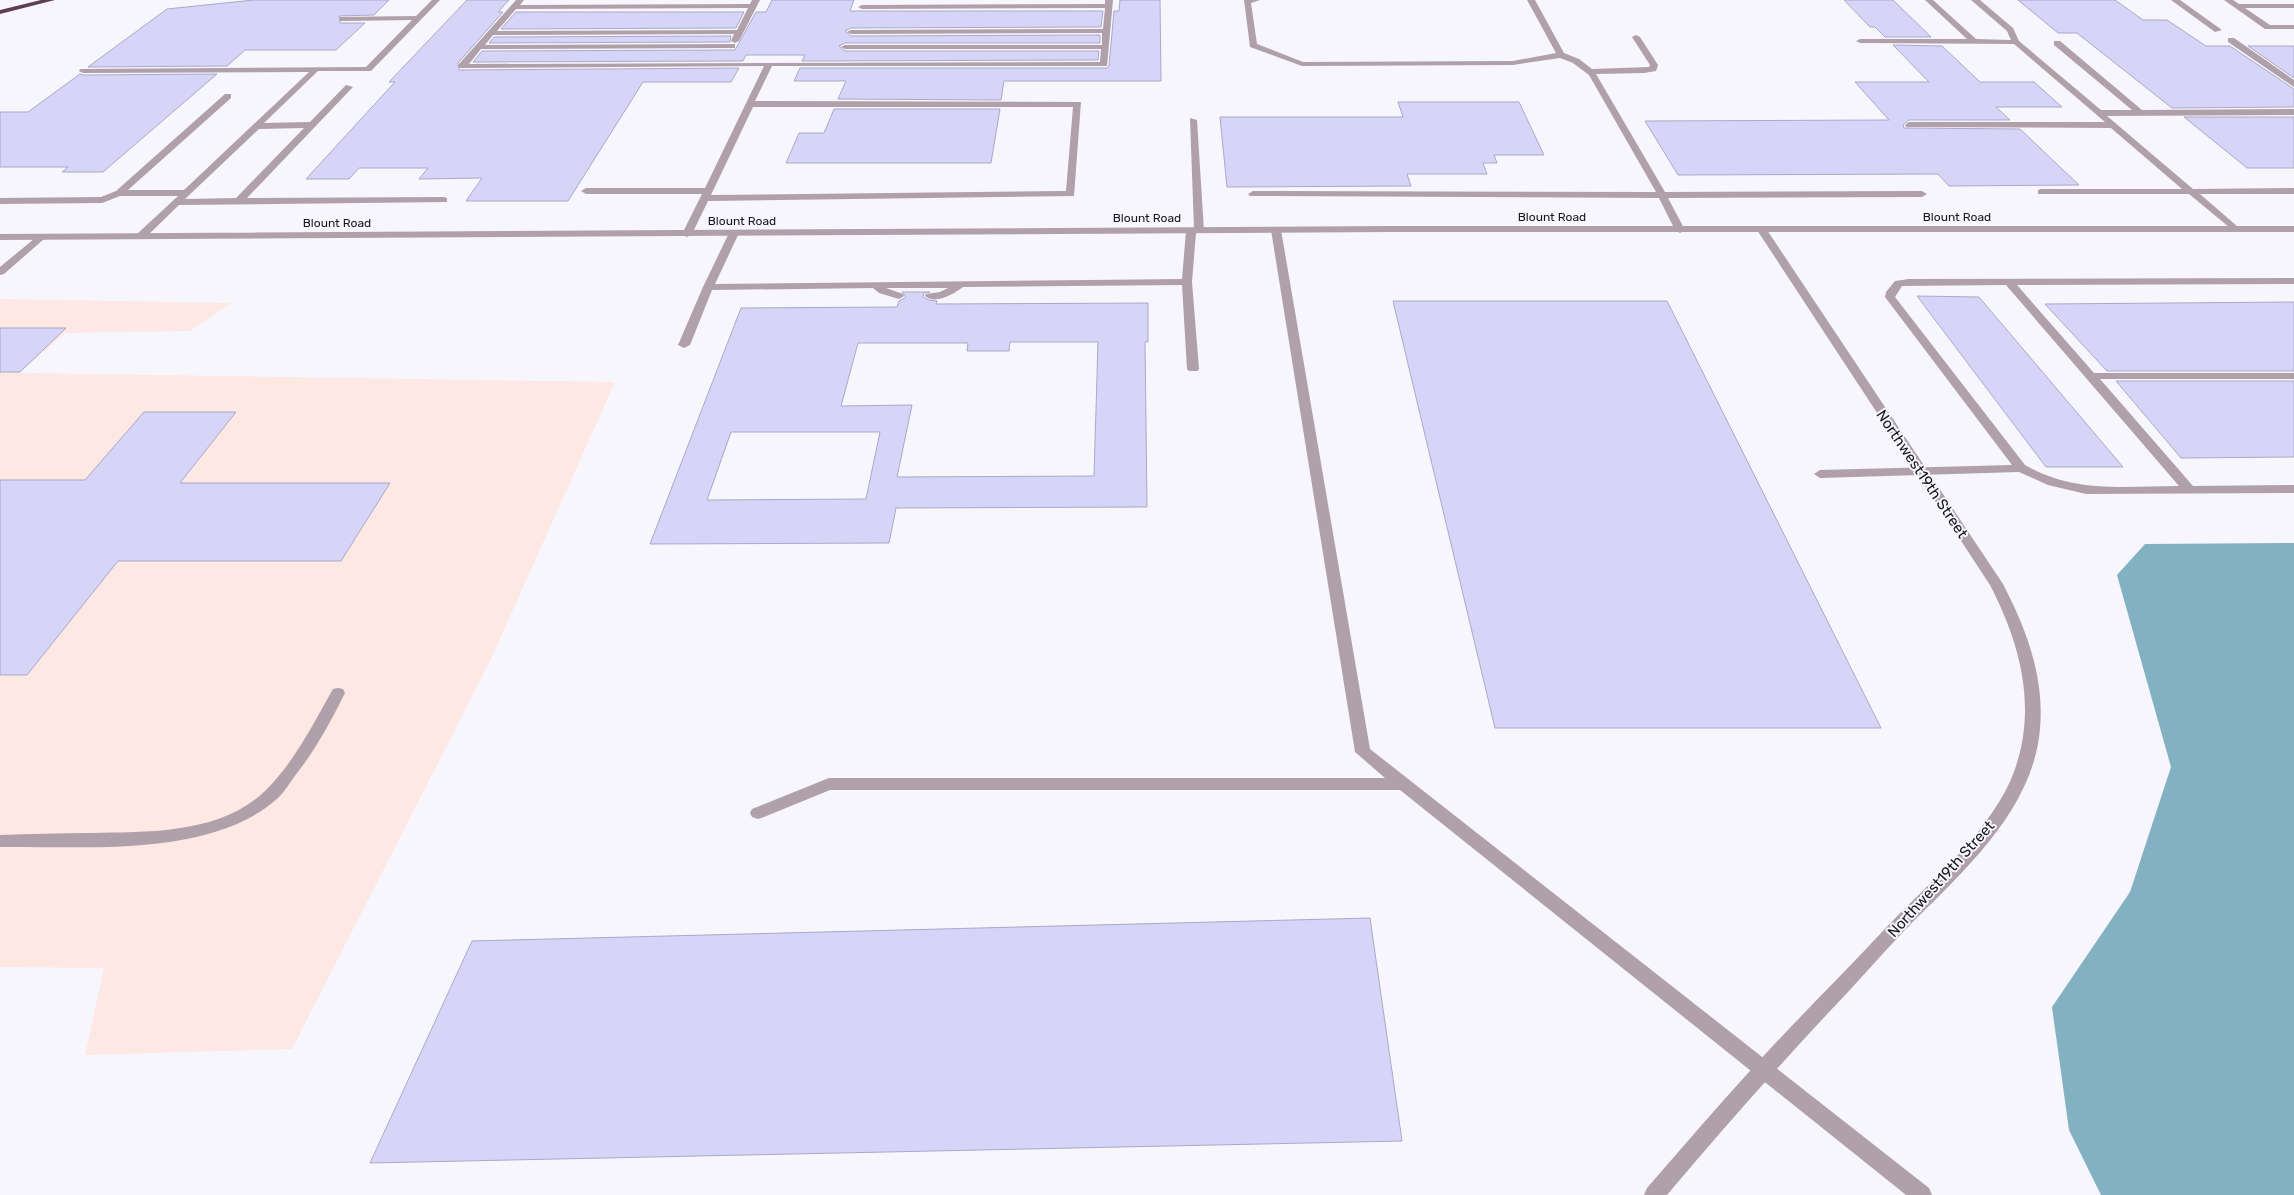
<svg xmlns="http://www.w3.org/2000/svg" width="2294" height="1195" font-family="Rubik,sans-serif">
  <rect width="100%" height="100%" fill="#f7f6fd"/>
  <!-- commercial -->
  <path fill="#fde8e4" d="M0 299 231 303 190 331 65 333 19 373 615 382 490 661 292 1049 85 1055 104 968 0 967Z"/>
  <!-- water -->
  <path fill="#82b1c2" d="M2294 543V1195H2101L2069 1130 2052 1007 2130 892 2171 767 2117 575 2145 544Z"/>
  <!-- building -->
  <g fill="#d6d5f7" stroke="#aaa8c9" fill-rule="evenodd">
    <path d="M254 0H389L374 15 339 16 340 23H365L336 50H245L227 66 88 67 167 9Z"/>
    <path d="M467 0H509L498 12H503L458 63 459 70 739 68 731 82H643L568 201H466L482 178 419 179 428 168H359L349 179H306L395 82H389Z"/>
    <path d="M772 0H854L850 11H1103L1101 27 851 28 845 31 851 36 1100 35V43H845L839 46 845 51H1099L1098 60 802 61 805 55H746L743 61 473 62 482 51 735 50 756 12H766Z"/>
    <path d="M1120 0H1160L1161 81H1004L1001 100 838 99 846 81H794L800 68H1107L1109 66 1114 11H1119Z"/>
    <path d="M1844 0H1893L1931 37H1885L1875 27H1870Z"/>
    <path d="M2018 0H2115L2143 20H2167L2206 46H2230L2294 89V107L2172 108 2077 33H2058Z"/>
    <path d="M516 12H744L736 28 501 29Z"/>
    <path d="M731 36 730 42 489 43 494 37Z"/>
    <path d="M1893 45 1942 46 1980 82H2034L2062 107H1996L2010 120H1909L1903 125 1904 128 2020 129 2079 185 1949 186 1938 174 1678 175 1645 121 1889 120 1855 82H1929Z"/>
    <path d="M2248 46H2294V78Z"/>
    <path d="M80 74 83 75 217 74 103 172H62L68 167H0V112H28Z"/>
    <path d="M1398 102H1519L1544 155H1494L1497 163H1483L1487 174H1407L1411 186 1227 187 1220 117H1403Z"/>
    <path d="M834 109H1000L991 163H786L799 133H824Z"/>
    <path d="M2184 117H2294V168H2247Z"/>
    <path d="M902 292H930L924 293 923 297 929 300 937 301 936 304 1148 303V342H1145L1147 507 896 508 889 543 650 544 741 308 897 307 899 301 906 297ZM1010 342H1098L1094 476 897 477 912 405 841 406 858 343H968L967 351H1009ZM731 432H880L866 499 707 500Z"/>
    <path d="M1917 296 1979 297 2123 467H2046Z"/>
    <path d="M1393 301H1667L1881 728H1495Z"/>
    <path d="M2294 302V371H2107L2045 304Z"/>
    <path d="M0 328H66L20 372H0Z"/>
    <path d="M2116 381H2294V457L2181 458Z"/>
    <path d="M144 412H236L180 483H390L341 561H118L27 675H0V480H85Z"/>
    <path d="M1370 918 1402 1141 370 1163 472 941Z"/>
  </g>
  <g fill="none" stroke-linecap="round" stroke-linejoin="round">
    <!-- service -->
    <g fill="#afa0a9" fill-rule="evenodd">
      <path d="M432 0H440L371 71H318L264 123 310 122 346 85 353 87 247 198 444 197 447 198V202L179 205 145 238H137V234L178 196H120L102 203 0 204V198L101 197 116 191 225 94H231V98L128 190H184L309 72 83 73 79 71 80 69 366 67 412 20 343 21H340V17L416 16ZM304 128 236 198 185 199 259 129Z"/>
      <path d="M516 0H524L520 5 750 4 752 0H760L739 41 735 43 731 41 734 34 493 35 485 45 735 44V48H732L481 49 469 64 1100 62 1101 49H845L841 47 845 45H1102V33L851 34 847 32 851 30 1103 29 1105 8 862 9 858 7 862 5 1105 4V0H1113L1107 66H772L755 101 1081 102 1074 196 708 201 692 234 687 237 682 234 702 194H586L581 191 586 188H705L764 66 459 68V64ZM748 8 737 30 497 31 516 9ZM753 107H1073L1066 191 711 195Z"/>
      <path d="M1244 0H1260L1251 3 1257 44 1303 62 1513 61 1556 53 1527 0H1535L1564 53 1579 59 1592 69 1649 67 1650 65 1632 37 1636 35 1640 37 1658 65 1656 71 1644 73 1596 74 1665 192 1922 191 1927 194 1922 197 1668 198 1685 230 1680 233 1675 230 1659 198 1250 196 1248 194 1253 191 1656 192 1589 75 1573 63 1560 58 1513 65 1302 66 1250 47Z"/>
      <path d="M1925 0H1933L1976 39 2011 40 2007 31 1971 0H1980L2013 28 2019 41 2101 110H2132L2054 45V41H2060L2142 110 2294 109V115L2107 116 2193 189 2294 188V194H2200L2238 227 2240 229 2235 232 2189 194H2038V190L2041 189H2182L2111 128 1906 127 1905 125 1909 122H2105L2014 44 1860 43 1856 41 1860 39H1967Z"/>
      <path d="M2171 0H2180L2222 30 2215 32Z"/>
      <path d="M2224 0H2233L2239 4H2294V8H2245L2270 25H2294V29H2265Z"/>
      <path d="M2228 38H2234L2294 80V87L2228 42Z"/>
      <path d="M1190 118 1197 120 1204 231 1203 233H1196L1192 282 1199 369 1197 371H1189L1187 369 1182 285 963 287C954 294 935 305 925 296L926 294 940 292 948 288H886L903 294 904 296 899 299 879 293 873 288 712 290 690 345 684 348 678 345 703 287 729 233 734 230 739 233 715 284 1182 279 1186 231 1187 229H1194Z"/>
      <path d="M1276 227 1281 230 1370 749 1929 1188 1932 1195H1906L1400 790H830L764 817 758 819 752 817 750 813 752 809 829 778H1385L1355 752 1271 230Z"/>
      <path d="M2294 278V284L2017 285 2094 373H2294V379H2100L2193 486 2294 485V493L2086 494 2048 485 2019 472 1820 478 1814 474 1820 470 2012 465 1885 297 1886 292 1895 281 1909 279ZM2006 285 2179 486C2124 486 2075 494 2025 465L1895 297 1902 286Z"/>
      <path d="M338 688 343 689 345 693C330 723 315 751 294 777 289 784 284 792 278 798 212 858 84 846 0 847V835C31 834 61 833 92 833 150 832 224 834 268 788 296 759 313 724 333 689Z"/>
    </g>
    <!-- minor -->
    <g fill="#afa0a9" fill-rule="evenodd">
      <path d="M1762 227 1767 230 2003 584C2029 634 2048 687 2038 744 2024 820 1957 877 1905 930 1880 956 1856 984 1831 1010 1774 1071 1720 1132 1667 1195H1644L1647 1188C1681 1149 1714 1110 1749 1072 1792 1024 1838 979 1882 932 1925 886 1994 830 2015 769 2037 705 2020 643 1990 585L1757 230Z"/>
      <path d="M40 234 45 237 44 239 4 274 0 275V267Z"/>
    </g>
    <!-- tertiary -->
    <path fill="#afa0a9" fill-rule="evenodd" d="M1391 226H2294V232H1391L0 240V234Z"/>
    <!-- motorway -->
    <path fill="#5c4052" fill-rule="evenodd" d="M41 0H55L0 14V10Z"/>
  </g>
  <g text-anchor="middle" stroke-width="4" stroke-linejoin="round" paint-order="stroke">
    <!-- far-street labels -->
    <g font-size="12" fill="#171521" stroke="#f7f6fd">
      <text x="1552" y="221">Blount Road</text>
      <text x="1957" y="221">Blount Road</text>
      <text x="1147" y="222">Blount Road</text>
      <text x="742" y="225">Blount Road</text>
      <text x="337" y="227">Blount Road</text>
    </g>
    <!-- street labels -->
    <g font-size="15" fill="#171521" stroke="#f7f6fd">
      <text transform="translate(1922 474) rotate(56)" y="5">Northwest19th Street</text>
      <text transform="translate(1941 879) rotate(-48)" y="5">Northwest19th Street</text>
    </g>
  </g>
</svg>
